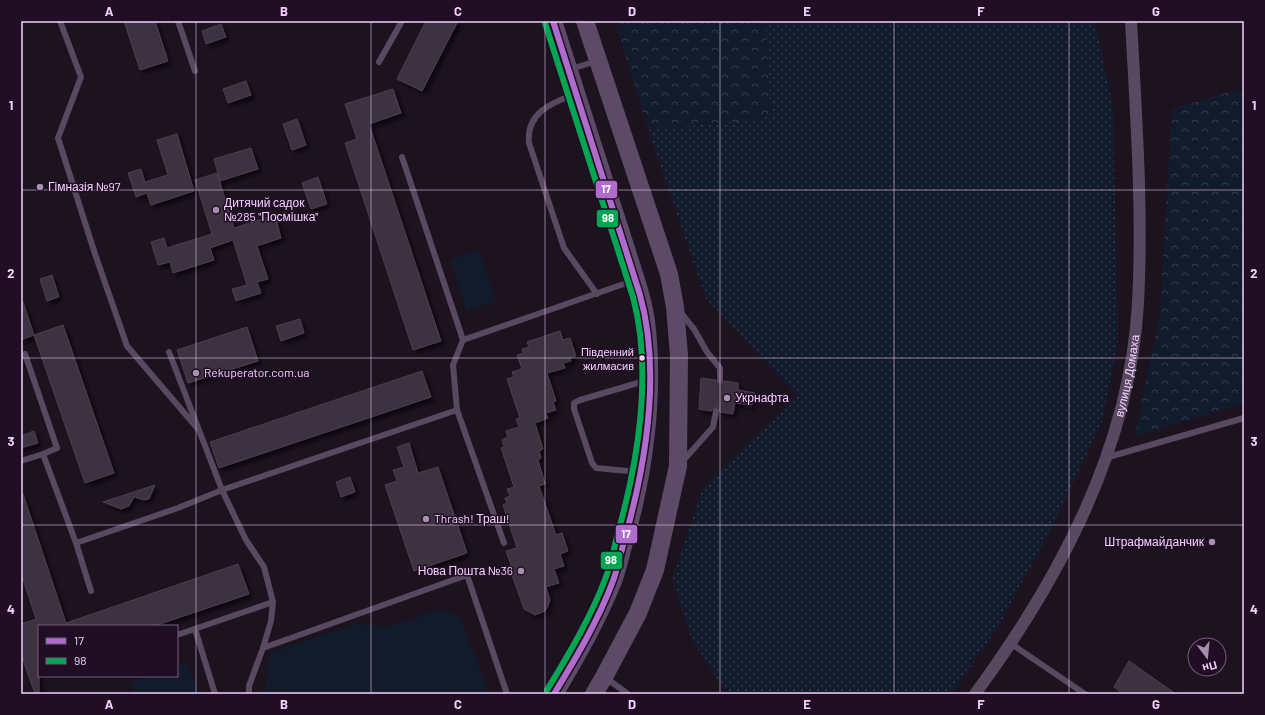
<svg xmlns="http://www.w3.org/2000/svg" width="1265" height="715" font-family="Barlow,sans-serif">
  <defs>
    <pattern id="grass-dots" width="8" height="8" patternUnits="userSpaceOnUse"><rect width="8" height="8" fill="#121b2c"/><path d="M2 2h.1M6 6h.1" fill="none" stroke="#353b4c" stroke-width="1.8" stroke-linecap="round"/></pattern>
    <pattern id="forest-crowns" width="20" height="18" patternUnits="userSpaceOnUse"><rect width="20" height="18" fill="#121b2c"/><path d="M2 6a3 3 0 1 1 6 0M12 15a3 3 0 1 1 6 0" fill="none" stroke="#353b4c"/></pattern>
    <filter id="shadow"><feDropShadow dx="3.5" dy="3.5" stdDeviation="2" flood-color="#0009"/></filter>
  </defs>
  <rect width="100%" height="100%" fill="#1c131f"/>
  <!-- grass -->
  <path fill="url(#grass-dots)" d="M765 21H1097L1096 27 1113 107 1118 341 1102 422 1054 523 998 627 951 694H727L692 640 672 578 703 487 798 396 706 299 648 130 756 119 771 114Z"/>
  <!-- forest -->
  <g fill="url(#forest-crowns)">
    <path d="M615 21H765L771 114 756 119 648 130Z"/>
    <path d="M1235 90H1244V404L1135 436 1160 312 1172 109Z"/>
  </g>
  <!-- park -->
  <g fill="#121b2c">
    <path d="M479 250 496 301 467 311 450 260Z"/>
    <path d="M442 609 460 617 490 694H264L270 653 354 624 390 626Z"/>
    <path d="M187 662 198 694H133L129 683 148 676H177V666Z"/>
  </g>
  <!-- building -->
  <g fill="#3e3141" stroke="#4e3d53" filter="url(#shadow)">
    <path d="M124 21H155L168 61 140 70Z"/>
    <path d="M426 21H458L422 91 397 79Z"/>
    <path d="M221 24 226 37 206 44 202 31Z"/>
    <path d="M246 81 251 95 228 103 223 89Z"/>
    <path d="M393 89 401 113 369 124 441 341 413 350 345 143 357 139 345 104Z"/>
    <path d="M297 119 306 145 292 150 283 124Z"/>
    <path d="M177 134 194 191 151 205 147 193 136 197 128 173 141 169 145 182 168 175 157 140Z"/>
    <path d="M251 148 258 169 220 181 214 159Z"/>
    <path d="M217 173 234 228 275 215 281 238 257 246 268 279 257 282 261 293 236 301 232 289 247 285 233 240 210 248 214 260 173 273 170 262 158 265 151 242 164 238 167 248 212 234 195 180Z"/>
    <path d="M318 177 327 204 311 209 302 183Z"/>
    <path d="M52 275 59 297 47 301 40 279Z"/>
    <path d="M21 302H23L34 335 21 340Z"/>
    <path d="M300 319 304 333 281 341 276 326Z"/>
    <path d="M63 325 114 473 85 483 34 335Z"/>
    <path d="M247 327 258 361 188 383 177 350Z"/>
    <path d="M560 331 563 340 570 338 576 356 570 358 571 361 563 363 565 368 547 373 556 401 553 402 556 410 546 413 548 418 535 423 543 449 539 451 541 458 538 460 545 484 539 486 556 535 562 533 568 551 560 554 564 566 554 569 559 583 546 587 550 600 548 606 545 611 535 615 524 609 509 566 511 565 506 551 517 548 503 505 507 503 505 498 510 496 507 489 514 487 501 448 504 447 502 440 508 437 506 431 519 427 516 419 520 418 507 379 514 377 512 372 522 369 517 355 523 353 522 349 529 347 527 342Z"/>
    <path d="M422 371 431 397 219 468 210 442Z"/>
    <path d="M701 378 716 380 720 384 724 381 738 383V390L755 393 752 405 735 403 733 414 720 412 719 408 716 407 711 411 699 409Z"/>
    <path d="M34 431 38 443 21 448V436Z"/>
    <path d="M409 443 418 473 438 467 467 553 414 571 385 485 397 481 393 470 404 467 397 447Z"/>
    <path d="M350 477 355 492 341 497 336 482Z"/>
    <path d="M155 485 149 499 144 500 134 497 129 506 121 509 103 502Z"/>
    <path d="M21 494H23L66 623 238 564 249 594 154 626H39V694H35L21 654V624L36 619 21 573Z"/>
    <path d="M1129 661 1176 694H1123L1114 687Z"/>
  </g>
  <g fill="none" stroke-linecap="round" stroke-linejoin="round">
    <!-- lane -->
    <g stroke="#584860" stroke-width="6">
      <path d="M60 21 81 77 58 138 95 254 127 346 198 429"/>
      <path d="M178 21 195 71"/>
      <path d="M379 62 402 21"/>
      <path d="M571 69 597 61"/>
      <path d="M575 94C551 103 526 113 529 143L564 248 597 294"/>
      <path d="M402 157 463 340"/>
      <path d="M681 313 694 329 707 352 720 368V380"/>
      <path d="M169 352 222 490 246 540 264 567 273 602 271 621 263 648"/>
      <path d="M21 356 25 354 57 448 43 454 76 543 178 508 222 490 457 410"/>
      <path d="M1105 458 1244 418"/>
      <path d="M21 461 43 454"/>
      <path d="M682 462 713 427 716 411"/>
      <path d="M639 472 596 468 592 463 574 409V403L580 400 648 380"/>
      <path d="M76 543 91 591"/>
      <path d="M504 543 457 410 453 365 463 340 635 280"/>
      <path d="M195 629 215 694"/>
      <path d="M177 635 273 602"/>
      <path d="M1010 643 1085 694"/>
      <path d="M606 678 628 694"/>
      <path d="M249 694V686L263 648 467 575 507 694"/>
    </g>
    <!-- street -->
    <path stroke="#584860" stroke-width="12" id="s1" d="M975 694C1059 580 1130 448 1138 303 1143 209 1136 115 1131 21"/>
    <!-- secondary -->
    <g stroke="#5d4a66" stroke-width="18">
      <path d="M553 21 636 280C640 293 644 307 646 321 655 394 644 476 623 546 620 558 617 570 613 581 597 621 576 658 554 694"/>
      <path d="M585 21 669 274 675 307 679 355 678 466 655 570 638 613 604 677 594 694"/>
    </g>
    <!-- bus-1 casing -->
    <g stroke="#200e24" stroke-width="9">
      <path id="bus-1" d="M553 21 640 295C661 371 646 463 625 538 621 552 618 567 613 581 598 621 576 658 554 694"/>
    </g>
    <!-- bus-2 casing -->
    <g stroke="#200e24" stroke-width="9">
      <path id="bus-2" d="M545 23 633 297C653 372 638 463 617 536 614 550 611 564 606 577 591 617 569 654 547 690"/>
    </g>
    <!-- bus-1 -->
    <use href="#bus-1" stroke="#b06ccc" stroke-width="6"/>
    <!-- bus-2 -->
    <use href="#bus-2" stroke="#00a651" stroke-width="6"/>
  </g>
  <!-- grid -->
  <path fill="none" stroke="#f4d1ff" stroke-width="1" stroke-opacity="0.55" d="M196 21V694M371 21V694M545 21V694M720 21V694M894 21V694M1069 21V694M21 190H1244M21 358H1244M21 525H1244"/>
  <!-- markers -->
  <g fill="#a88eb1" stroke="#200e24" stroke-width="1.5">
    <circle cx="40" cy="187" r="4"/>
    <circle cx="216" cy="210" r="4"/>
    <circle cx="196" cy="373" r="4"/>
    <circle cx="727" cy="398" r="4"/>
    <circle cx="426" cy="519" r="4"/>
    <circle cx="1212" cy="542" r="4"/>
    <circle cx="521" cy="571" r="4"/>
  </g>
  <circle fill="#f4d1ff" stroke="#200e24" stroke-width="1.5" cx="642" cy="358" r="3.5"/>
  <g text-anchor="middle" stroke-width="3" stroke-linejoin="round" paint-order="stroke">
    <!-- bus labels -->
    <g font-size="11" fill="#f4d1ff" stroke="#200e24" text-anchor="end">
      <text x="634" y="356">Південний<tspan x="634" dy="14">жилмасив</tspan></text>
    </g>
    <!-- poi labels -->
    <g font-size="12" fill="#f4d1ff" stroke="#200e24" text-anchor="start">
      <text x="48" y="191">Гімназія №97</text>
      <text x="224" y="207">Дитячий садок<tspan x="224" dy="14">№285 "Посмішка"</tspan></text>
      <text x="204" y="377">Rekuperator.com.ua</text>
      <text x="735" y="402">Укрнафта</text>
      <text x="434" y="523">Thrash! Траш!</text>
      <text x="1204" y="546" text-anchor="end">Штрафмайданчик</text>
      <text x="513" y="575" text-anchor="end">Нова Пошта №36</text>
    </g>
    <!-- street labels -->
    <g font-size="12" fill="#f4d1ff" stroke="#200e24">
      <text dy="4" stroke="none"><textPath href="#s1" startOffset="356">вулиця Домаха</textPath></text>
    </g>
  </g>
  <g stroke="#200e24" stroke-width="1.5">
    <rect x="595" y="180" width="23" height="19" rx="4" fill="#b06ccc"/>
    <rect x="596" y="209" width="23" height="19" rx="4" fill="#00a651"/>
    <rect x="615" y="524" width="23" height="20" rx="4" fill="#b06ccc"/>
    <rect x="600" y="551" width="23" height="19" rx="4" fill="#00a651"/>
  </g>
  <g font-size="11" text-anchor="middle" font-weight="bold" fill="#fff">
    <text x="606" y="193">17</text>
    <text x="608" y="222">98</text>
    <text x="626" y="538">17</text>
    <text x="611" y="564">98</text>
  </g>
  <!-- border -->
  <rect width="1265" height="715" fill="none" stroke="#200e24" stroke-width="44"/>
  <!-- legend -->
  <rect x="38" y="625" width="140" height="52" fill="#200e24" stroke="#755c7c"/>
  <rect x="46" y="638" width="20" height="6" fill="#b06ccc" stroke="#755c7c"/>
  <text x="74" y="645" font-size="12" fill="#f4d1ff">17</text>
  <rect x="46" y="658" width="20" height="6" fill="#00a651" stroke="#755c7c"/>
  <text x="74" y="665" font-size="12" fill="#f4d1ff">98</text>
  <!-- north arrow -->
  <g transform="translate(1207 657) rotate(164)"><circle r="19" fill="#200e24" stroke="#755c7c"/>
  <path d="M0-3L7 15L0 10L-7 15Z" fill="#a88eb1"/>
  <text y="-6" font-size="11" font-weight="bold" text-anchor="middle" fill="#f4d1ff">Пн</text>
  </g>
  <rect x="22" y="22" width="1221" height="671" fill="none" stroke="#f4d1ff" stroke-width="1.5"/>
  <g font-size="13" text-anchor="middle" font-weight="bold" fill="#f4d1ff">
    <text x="109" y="16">A</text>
    <text x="284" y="16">B</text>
    <text x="458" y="16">C</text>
    <text x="632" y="16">D</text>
    <text x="807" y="16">E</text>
    <text x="981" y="16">F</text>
    <text x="1156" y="16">G</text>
    <text x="11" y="110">1</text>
    <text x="1254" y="110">1</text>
    <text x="11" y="278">2</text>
    <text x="1254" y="278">2</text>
    <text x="11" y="446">3</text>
    <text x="1254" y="446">3</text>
    <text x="11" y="614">4</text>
    <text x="1254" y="614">4</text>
    <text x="109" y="709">A</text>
    <text x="284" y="709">B</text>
    <text x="458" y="709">C</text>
    <text x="632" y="709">D</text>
    <text x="807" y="709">E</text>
    <text x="981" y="709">F</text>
    <text x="1156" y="709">G</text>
  </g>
</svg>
